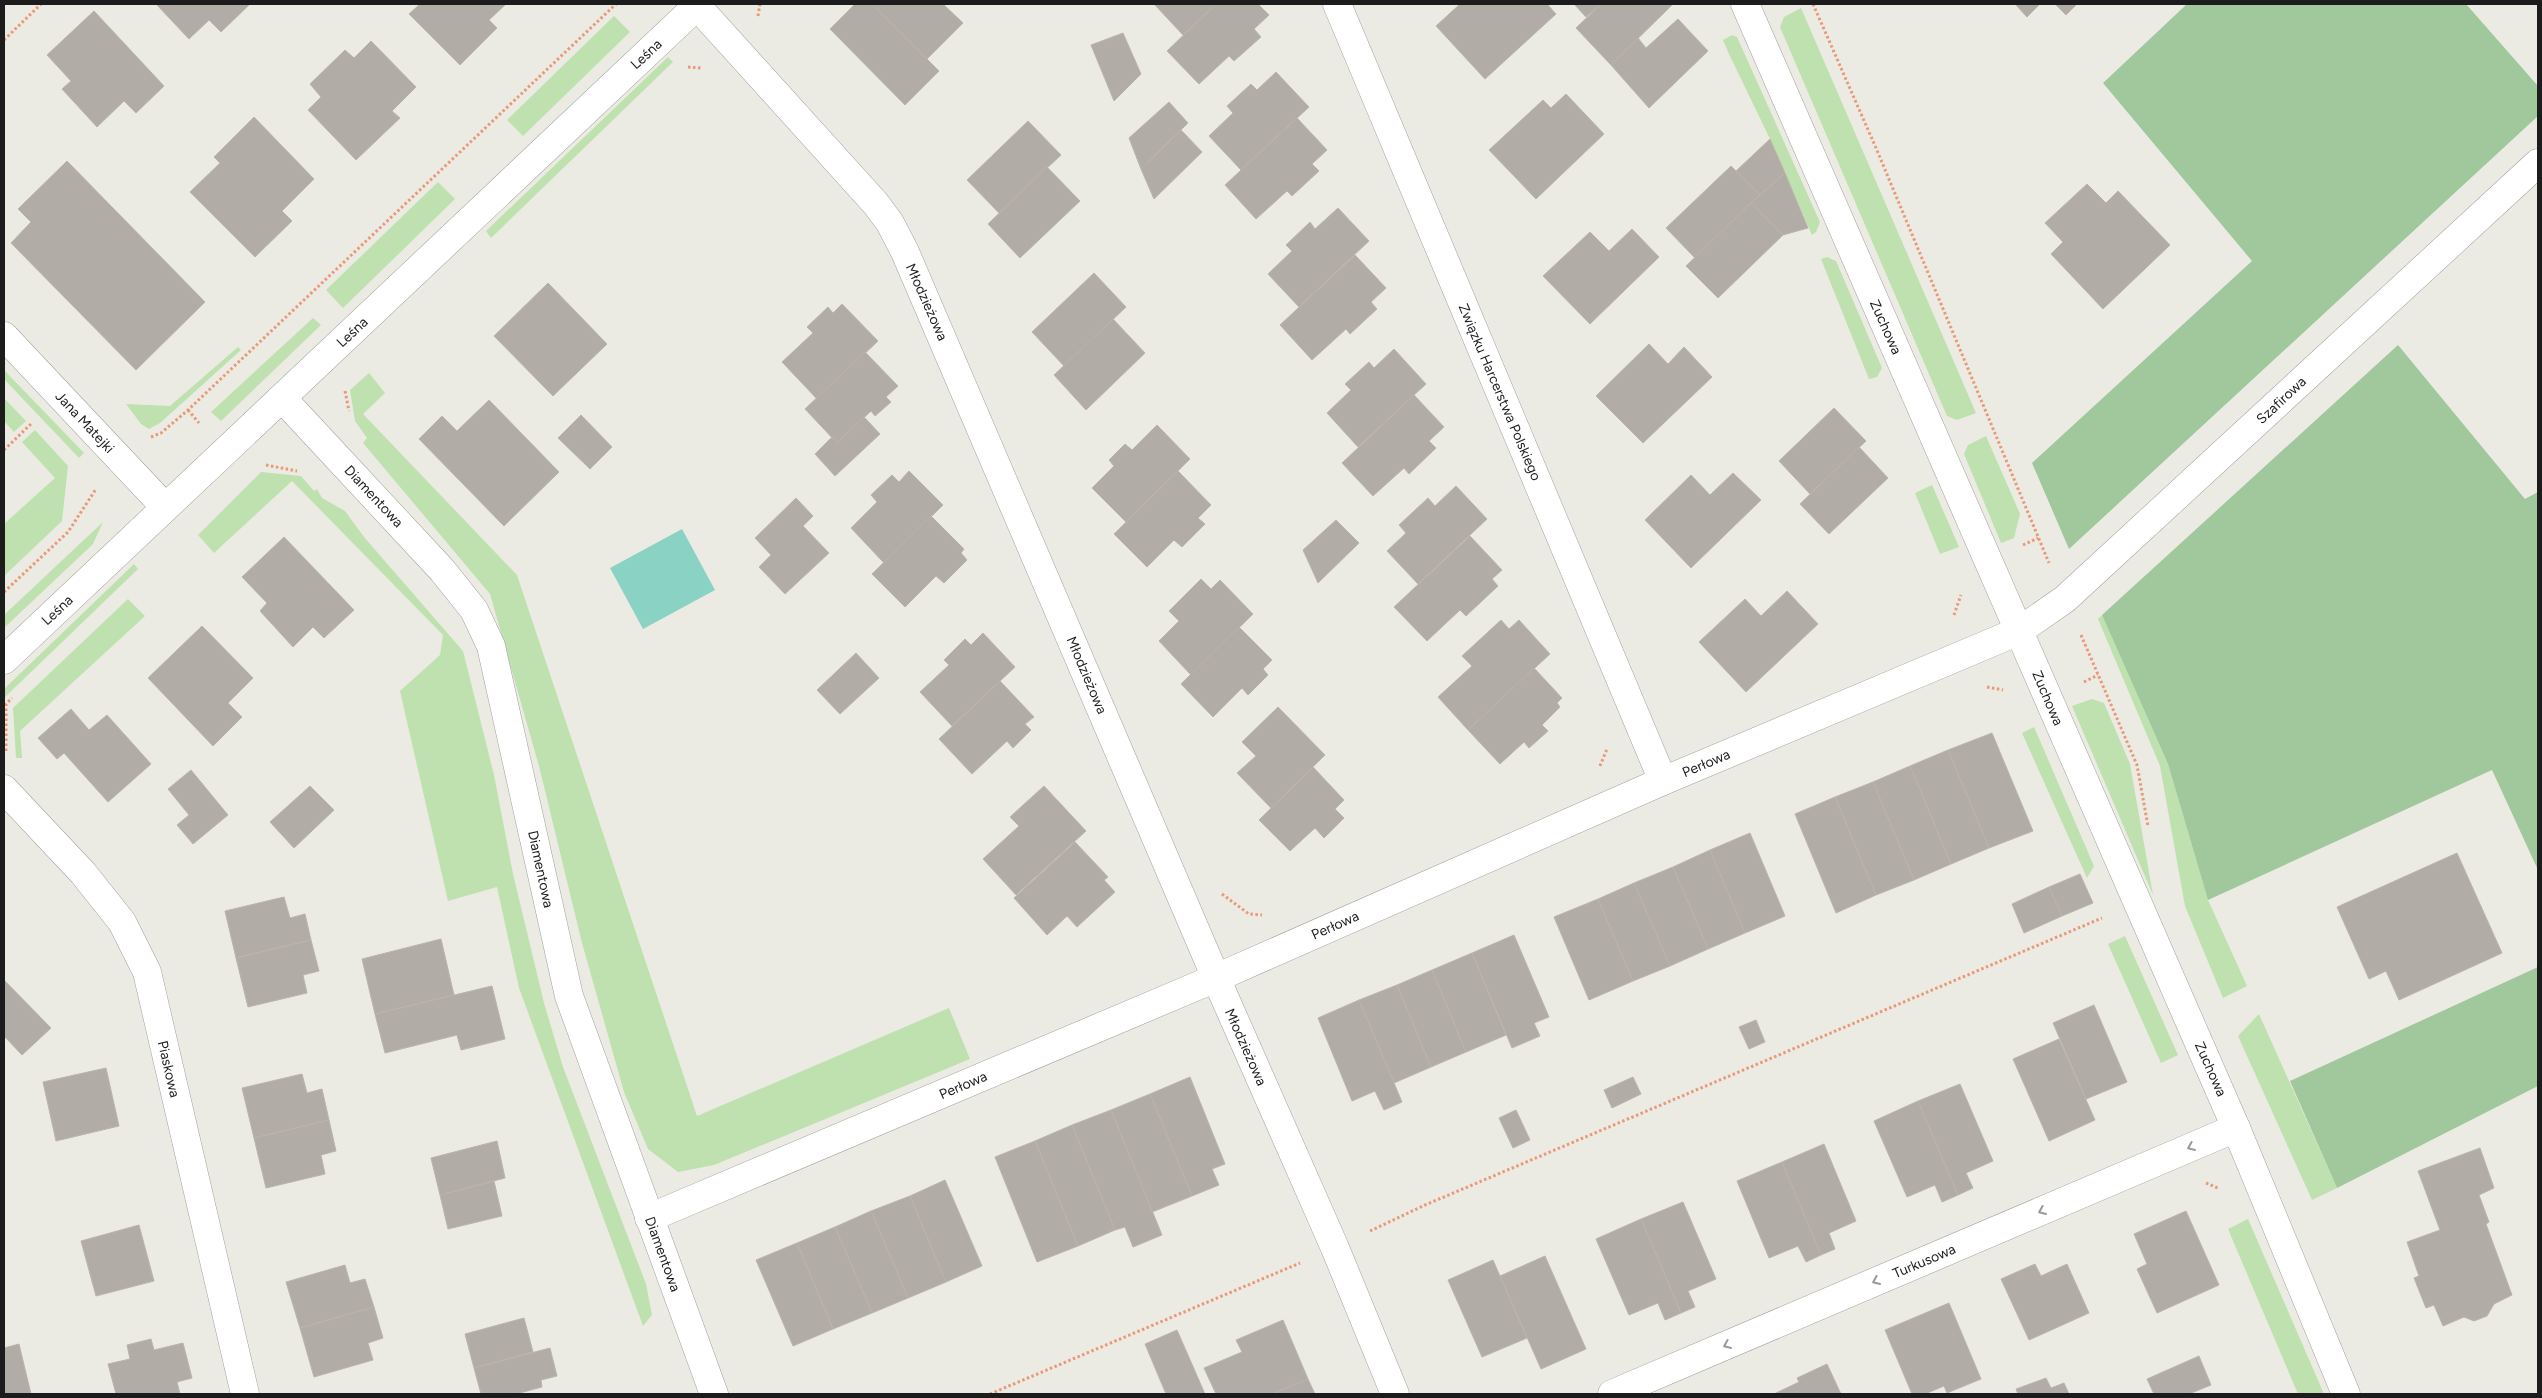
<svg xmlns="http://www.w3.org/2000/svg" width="2542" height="1398" font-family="Figtree,sans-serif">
  <rect width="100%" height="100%" fill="#ecebe3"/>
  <!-- grass -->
  <g fill="#bee1af">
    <path d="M1801 8 1976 413 1957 420 1947 416 1780 27 1784 17Z"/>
    <path d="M614 16 630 32 523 136 507 120Z"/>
    <path d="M1732 35 1737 37 1820 222 1816 232 1812 235 1770 139 1728 52 1723 40Z"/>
    <path d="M668 57 673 62 491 238 486 231Z"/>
    <path d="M438 182 455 199 343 308 326 290Z"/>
    <path d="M1827 257 1836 261 1882 368 1877 377 1869 379 1821 259Z"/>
    <path d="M313 318 321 325 221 421 211 412Z"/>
    <path d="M238 347 241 350 160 423 149 429 141 424 126 404 170 406Z"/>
    <path d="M4 370 84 453 79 458 4 379Z"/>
    <path d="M369 373 385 393 363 414 517 575 697 1116 949 1008 970 1059 714 1165 678 1172 648 1149 624 1092 582 943 539 766 490 594 363 443 367 438 355 421 350 390Z"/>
    <path d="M4 398 26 421 14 432 4 421Z"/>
    <path d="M35 430 68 466 62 521 4 576V524L55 478 22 442Z"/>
    <path d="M1986 436 2020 514 2014 538 2001 543 1964 454 1968 445Z"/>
    <path d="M261 472 301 476 314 491 317 489 322 498 345 511 364 537 463 651 494 775 513 874 544 1003 563 1067 646 1284 652 1315 643 1326 519 988 497 887 448 901 400 691 440 655 443 635 292 481 214 553 198 535Z"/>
    <path d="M1932 485 1959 547 1940 554 1915 493Z"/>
    <path d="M103 522 93 544 4 628V615Z"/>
    <path d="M134 564 138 569 4 698V689Z"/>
    <path d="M128 599 145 616 20 731 22 758H16L13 708Z"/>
    <path d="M2102 615 2168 764 2208 900 2247 986 2223 998 2185 906 2160 766 2098 619Z"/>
    <path d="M2092 699 2104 703 2130 764 2153 895 2072 706Z"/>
    <path d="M2034 727 2094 866 2087 878 2022 733Z"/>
    <path d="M2125 936 2178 1055 2161 1063 2108 944Z"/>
    <path d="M2259 1014 2337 1188 2312 1200 2238 1036Z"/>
    <path d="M2248 1219 2324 1394H2298L2228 1229Z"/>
  </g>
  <!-- forest -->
  <g fill="#a1c79d">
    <path d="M2187 4H2466L2538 86V116L2069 549 2032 463 2252 261 2103 83Z"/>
    <path d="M2398 345 2525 499 2538 492V870L2492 770 2208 900 2168 764 2102 615Z"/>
    <path d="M2538 967V1086L2337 1188 2290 1081Z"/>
  </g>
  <!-- pitch -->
  <path fill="#8ad3c4" d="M682 529 715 590 643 629 610 568Z"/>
  <!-- building -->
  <g fill="#b1ada6" stroke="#bcb4a8">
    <path d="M156 4H250L221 32 209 20 189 39Z"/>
    <path d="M420 4H506L489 20 497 28 460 65 409 14Z"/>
    <path d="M855 4H872L939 71 905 105 830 29Z"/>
    <path d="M872 4H943L963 23 927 59Z"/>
    <path d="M1154 4H1216L1183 35Z"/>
    <path d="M1216 4H1258L1269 15 1254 29 1261 37 1234 61 1229 56 1199 84 1167 51Z"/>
    <path d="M1460 4H1547L1556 14 1485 79 1436 26Z"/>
    <path d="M1574 4H1601L1586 17Z"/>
    <path d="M1601 4H1673L1611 65 1576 28Z"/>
    <path d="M2015 4H2040L2027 17Z"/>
    <path d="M2055 4H2077L2066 15Z"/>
    <path d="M94 11 164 86 136 113 124 101 97 127 62 89 71 81 47 55Z"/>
    <path d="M1678 19 1708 51 1649 108 1611 65 1638 38 1646 48Z"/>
    <path d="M1123 33 1141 74 1114 101 1091 45Z"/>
    <path d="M371 41 416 87 392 111 400 118 356 160 308 110 321 97 310 84 345 50 354 58Z"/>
    <path d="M1276 72 1309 107 1241 170 1209 136 1233 113 1227 106 1251 84 1257 90Z"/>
    <path d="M1566 94 1604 134 1536 199 1489 150 1543 100 1551 108Z"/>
    <path d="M1169 102 1188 123 1141 169 1129 138Z"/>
    <path d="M254 117 314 179 282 211 292 221 255 257 190 192 220 163 214 157Z"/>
    <path d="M1297 118 1327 150 1312 164 1319 171 1292 196 1287 191 1256 219 1225 185Z"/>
    <path d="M1028 121 1061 155 999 213 967 180Z"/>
    <path d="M1181 130 1202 152 1154 199 1141 169Z"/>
    <path d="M1770 139 1785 173 1760 195 1736 171Z"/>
    <path d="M67 161 205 302 136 370 11 243 31 222 18 209Z"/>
    <path d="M1731 166 1760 195 1695 258 1666 228Z"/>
    <path d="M1047 167 1080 201 1020 258 988 224Z"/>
    <path d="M1785 173 1808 228 1783 235 1751 203Z"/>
    <path d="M2087 184 2106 203 2118 191 2170 245 2103 309 2051 254 2063 242 2045 223Z"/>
    <path d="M1751 203 1783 235 1718 298 1686 266Z"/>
    <path d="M1338 208 1369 241 1299 307 1268 274 1292 251 1286 245 1310 222 1315 229Z"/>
    <path d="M1632 229 1659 257 1590 324 1543 276 1590 232 1609 251Z"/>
    <path d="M1355 255 1386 288 1371 302 1377 309 1350 334 1346 329 1312 360 1280 325Z"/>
    <path d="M1094 273 1126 307 1064 366 1032 332Z"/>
    <path d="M548 283 607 344 553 396 494 336Z"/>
    <path d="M842 304 878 341 817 399 782 362 813 333 807 327 828 307 833 313Z"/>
    <path d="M1113 319 1145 353 1086 410 1054 375Z"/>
    <path d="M1649 344 1668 364 1684 347 1712 377 1643 443 1596 396Z"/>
    <path d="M1394 349 1426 384 1358 447 1327 413 1351 390 1345 384 1369 362 1374 368Z"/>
    <path d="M865 352 898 386 886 397 891 402 875 416 871 411 837 443 805 409Z"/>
    <path d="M1414 395 1444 427 1429 441 1436 448 1409 474 1404 468 1373 496 1342 463Z"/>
    <path d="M489 400 559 472 504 526 419 439 442 416 457 431Z"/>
    <path d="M1834 408 1866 441 1810 494 1779 461Z"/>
    <path d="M581 415 612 447 590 469 558 438Z"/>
    <path d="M864 417 880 434 835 476 815 454 832 437 837 443Z"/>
    <path d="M1157 425 1190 459 1126 522 1092 488 1114 466 1109 460 1125 444 1132 450Z"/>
    <path d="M1859 447 1888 478 1829 534 1800 504Z"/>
    <path d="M909 471 943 505 884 563 851 528 877 502 871 495 892 475 899 482Z"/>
    <path d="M1178 471 1211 505 1198 518 1205 524 1182 547 1174 540 1147 567 1114 534Z"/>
    <path d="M1733 473 1761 500 1691 568 1645 520 1691 475 1710 495Z"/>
    <path d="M1456 486 1487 519 1418 584 1387 551 1406 533 1399 525 1428 498 1435 506Z"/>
    <path d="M796 498 813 516 803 526 829 553 785 594 759 567 771 555 755 538Z"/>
    <path d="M931 516 964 549 961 553 967 560 944 583 936 576 905 607 872 574Z"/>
    <path d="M1336 520 1359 543 1318 583 1303 550Z"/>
    <path d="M1470 536 1502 570 1492 579 1498 586 1466 616 1460 610 1427 641 1394 607Z"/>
    <path d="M284 537 354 610 324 638 313 627 293 647 260 611 267 603 242 577Z"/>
    <path d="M1201 579 1211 589 1220 580 1253 614 1191 675 1159 641 1179 621 1169 611Z"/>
    <path d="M1787 591 1818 624 1746 692 1699 642 1745 599 1761 616Z"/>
    <path d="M1501 620 1509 629 1519 620 1550 654 1468 730 1438 697 1472 666 1462 656Z"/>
    <path d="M202 626 253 678 228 703 242 717 213 746 148 678Z"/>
    <path d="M1239 627 1272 660 1263 669 1268 675 1248 695 1242 688 1213 717 1181 684Z"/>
    <path d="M983 633 1015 667 952 726 920 692 949 665 944 660 965 639 971 645Z"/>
    <path d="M856 653 879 678 840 714 817 690Z"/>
    <path d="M1534 668 1562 698 1557 703 1560 707 1542 725 1548 731 1529 748 1524 742 1500 764 1468 730Z"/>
    <path d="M1000 681 1034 717 1025 724 1031 730 1013 748 1007 741 972 774 939 739Z"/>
    <path d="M1278 707 1325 755 1271 808 1237 773 1256 756 1242 742Z"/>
    <path d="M71 709 89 730 107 715 151 764 108 802 64 753 57 759 38 738Z"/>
    <path d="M1992 733 2033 831 1989 848 1948 750Z"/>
    <path d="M1948 750 1989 848 1951 864 1910 766Z"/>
    <path d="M1910 766 1951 864 1914 880 1873 782Z"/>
    <path d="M1313 767 1344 800 1335 809 1344 818 1324 838 1315 828 1290 851 1259 820Z"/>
    <path d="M191 770 228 815 193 844 177 825 189 815 168 789Z"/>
    <path d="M1873 782 1914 880 1876 895 1835 797Z"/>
    <path d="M310 786 334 810 294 848 270 822Z"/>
    <path d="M1044 786 1086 831 1016 895 983 859 1019 826 1010 817Z"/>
    <path d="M1835 797 1876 895 1836 913 1795 814Z"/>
    <path d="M1750 833 1785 916 1745 933 1710 850Z"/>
    <path d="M1075 842 1108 877 1104 880 1115 892 1077 927 1067 916 1047 935 1014 898Z"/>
    <path d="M1710 850 1745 933 1708 949 1673 867Z"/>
    <path d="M2457 853 2502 953 2399 1000 2386 971 2369 979 2337 907Z"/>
    <path d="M1673 867 1708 949 1670 966 1634 883Z"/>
    <path d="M2080 874 2093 903 2062 916 2049 887Z"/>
    <path d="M1634 883 1670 966 1633 981 1598 899Z"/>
    <path d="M2049 887 2062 916 2024 933 2012 904Z"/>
    <path d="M284 897 290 918 305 914 311 940 236 958 225 911Z"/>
    <path d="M1598 899 1633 981 1589 1000 1554 917Z"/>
    <path d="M1514 935 1549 1017 1534 1023 1540 1036 1512 1048 1472 953Z"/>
    <path d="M441 939 454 995 375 1014 362 959Z"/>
    <path d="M311 940 319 971 303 975 307 993 248 1007 236 958Z"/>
    <path d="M1472 953 1506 1035 1466 1052 1432 970Z"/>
    <path d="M1432 970 1466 1052 1431 1067 1397 985Z"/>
    <path d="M4 980 51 1028 22 1055 4 1036Z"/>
    <path d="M1397 985 1431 1067 1394 1083 1359 1000Z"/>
    <path d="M492 986 505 1039 461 1050 457 1035 385 1053 375 1014Z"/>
    <path d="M1359 1000 1402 1102 1384 1110 1375 1091 1352 1101 1318 1018Z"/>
    <path d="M2094 1005 2127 1082 2086 1099 2053 1023Z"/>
    <path d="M1756 1020 1765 1042 1749 1049 1739 1027Z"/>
    <path d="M2059 1039 2095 1120 2049 1141 2013 1059Z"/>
    <path d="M106 1068 119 1126 56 1141 43 1082Z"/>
    <path d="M302 1074 307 1093 322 1089 329 1120 254 1138 242 1088Z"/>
    <path d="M1190 1077 1225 1164 1212 1169 1219 1185 1192 1196 1150 1094Z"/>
    <path d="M1633 1077 1641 1094 1612 1108 1604 1090Z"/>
    <path d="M1960 1084 1993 1161 1966 1173 1973 1188 1958 1195 1918 1101Z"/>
    <path d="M1150 1094 1192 1196 1152 1212 1111 1110Z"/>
    <path d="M1918 1101 1958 1195 1942 1202 1935 1185 1907 1197 1874 1121Z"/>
    <path d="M1111 1110 1162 1235 1133 1247 1125 1227 1115 1230 1072 1125Z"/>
    <path d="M1516 1110 1530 1140 1513 1148 1499 1118Z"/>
    <path d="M329 1120 336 1151 321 1155 325 1174 266 1188 254 1138Z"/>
    <path d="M1072 1125 1115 1230 1078 1246 1035 1141Z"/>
    <path d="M497 1141 505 1178 440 1195 431 1158Z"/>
    <path d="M1035 1141 1078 1246 1037 1262 995 1157Z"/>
    <path d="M1824 1144 1856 1221 1829 1233 1835 1249 1821 1255 1782 1162Z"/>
    <path d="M2480 1148 2494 1188 2479 1195 2489 1222 2486 1224 2512 1295 2494 1304 2487 1316 2474 1321 2464 1317 2443 1326 2434 1305 2426 1308 2414 1278 2419 1276 2407 1242 2440 1230 2418 1171Z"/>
    <path d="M1782 1162 1821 1255 1806 1262 1798 1246 1769 1258 1737 1181Z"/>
    <path d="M945 1180 982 1266 946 1282 910 1196Z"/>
    <path d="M494 1181 502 1216 448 1229 440 1195Z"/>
    <path d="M910 1196 946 1282 908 1298 871 1211Z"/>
    <path d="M1683 1202 1716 1279 1688 1291 1695 1307 1681 1313 1641 1219Z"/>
    <path d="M871 1211 908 1298 872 1313 835 1227Z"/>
    <path d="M2186 1211 2219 1285 2157 1313 2137 1269 2147 1264 2134 1234Z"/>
    <path d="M1641 1219 1681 1313 1665 1320 1658 1303 1629 1315 1596 1239Z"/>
    <path d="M139 1225 154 1281 96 1296 81 1241Z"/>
    <path d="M835 1227 872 1313 833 1329 797 1243Z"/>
    <path d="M797 1243 833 1329 793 1346 756 1260Z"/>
    <path d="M1545 1256 1586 1349 1541 1369 1500 1276Z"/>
    <path d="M1493 1260 1527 1338 1482 1357 1448 1280Z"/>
    <path d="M2035 1264 2041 1276 2067 1264 2089 1313 2029 1340 2001 1279Z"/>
    <path d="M345 1265 350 1283 365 1279 374 1307 300 1328 286 1282Z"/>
    <path d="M1949 1303 1981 1379 1947 1393 1944 1386 1925 1394H1912L1885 1330Z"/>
    <path d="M374 1307 383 1338 368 1343 373 1360 314 1377 300 1328Z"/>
    <path d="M524 1318 533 1352 474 1368 465 1334Z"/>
    <path d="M1283 1320 1308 1379 1272 1394H1216L1204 1368 1242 1352 1236 1340Z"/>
    <path d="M1177 1330 1205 1394H1166L1145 1344Z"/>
    <path d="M151 1339 154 1350 183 1343 192 1378 177 1382 180 1394H116L108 1364 130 1359 127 1345Z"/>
    <path d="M19 1344 31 1394H4V1348Z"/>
    <path d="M550 1348 557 1376 541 1380 542 1387 516 1394H481L474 1368Z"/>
    <path d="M2199 1356 2211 1385 2189 1394H2154L2147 1379Z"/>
    <path d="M1827 1364 1841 1394H1774L1799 1382 1797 1378Z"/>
    <path d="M2046 1378 2051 1388 2064 1383 2069 1394H2018L2016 1389Z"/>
    <path d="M1308 1379 1315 1394H1272Z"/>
  </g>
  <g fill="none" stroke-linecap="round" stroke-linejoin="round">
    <!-- minor casing -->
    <g stroke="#a0a0a0" stroke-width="29">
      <g id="minor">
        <path d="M1337 4 1663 781"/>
        <path d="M1745 4 2236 1128 2346 1394"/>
        <path d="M697 6 876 204 890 223 905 252 1216 978 1335 1248 1395 1394"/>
        <path d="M4 336 165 507"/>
        <path d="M282 398 442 570 474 610 491 646 569 996 714 1394"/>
        <path d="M4 789 83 873 122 922 147 972 245 1394"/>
        <path d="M649 1218 1216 978 1663 781 2019 631 2065 599 2538 163"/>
        <path d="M1612 1394 2236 1128"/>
      </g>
    </g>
    <!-- tertiary casing -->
    <g stroke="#a0a0a0" stroke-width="29">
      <path id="tertiary" d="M4 660 699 4"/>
    </g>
    <!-- path -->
    <g stroke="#e99878" stroke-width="3" stroke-dasharray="2.5 2.5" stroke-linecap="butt">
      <path d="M1813 4 1876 148 2049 563"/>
      <path d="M758 16 760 4"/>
      <path d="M4 40 41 4"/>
      <path d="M688 67 701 68"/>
      <path d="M345 391 349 411"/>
      <path d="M188 410 199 423"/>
      <path d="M151 437 161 433 188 410 616 4"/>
      <path d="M4 450 32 423"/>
      <path d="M266 465 297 471"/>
      <path d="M2023 545 2038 538"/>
      <path d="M4 592 68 532 96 489"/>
      <path d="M1954 615 1961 595"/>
      <path d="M2081 635 2137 765 2148 826"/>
      <path d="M2084 682 2098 675"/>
      <path d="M1987 687 2003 690"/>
      <path d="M6 751V704L12 698"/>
      <path d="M1600 766 1607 749"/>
      <path d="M1222 894 1249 914 1262 915"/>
      <path d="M2206 1183 2218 1188"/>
      <path d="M1370 1231 1425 1205 2102 918"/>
      <path d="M990 1394 1300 1263"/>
    </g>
    <!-- minor -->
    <use href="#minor" stroke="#fff" stroke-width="28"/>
    <!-- tertiary -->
    <use href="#tertiary" stroke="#fff" stroke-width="28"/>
  </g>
  <!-- one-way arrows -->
  <defs><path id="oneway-chevron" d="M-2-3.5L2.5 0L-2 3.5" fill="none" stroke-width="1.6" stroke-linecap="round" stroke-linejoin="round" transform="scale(1.25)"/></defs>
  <g stroke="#999">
    <use href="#oneway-chevron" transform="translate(2191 1147) rotate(157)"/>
    <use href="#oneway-chevron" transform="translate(2042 1211) rotate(157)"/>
    <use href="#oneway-chevron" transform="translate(1876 1281) rotate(157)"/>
    <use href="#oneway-chevron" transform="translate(1727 1345) rotate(157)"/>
  </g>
  <g text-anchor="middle" stroke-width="4" stroke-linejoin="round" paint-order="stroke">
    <!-- street labels -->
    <g font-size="14" fill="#1c1c1c" stroke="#fff">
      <text transform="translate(646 54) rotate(-43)" y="5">Leśna</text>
      <text transform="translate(927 302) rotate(66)" y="5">Młodzieżowa</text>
      <text transform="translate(1886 327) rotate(66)" y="5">Zuchowa</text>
      <text transform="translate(352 332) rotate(-43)" y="5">Leśna</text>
      <text transform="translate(1500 392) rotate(67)" y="5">Związku Harcerstwa Polskiego</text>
      <text transform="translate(2281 400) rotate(-43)" y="5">Szafirowa</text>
      <text transform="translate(85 422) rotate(47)" y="5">Jana Matejki</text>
      <text transform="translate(374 496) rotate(47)" y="5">Diamentowa</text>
      <text transform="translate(57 610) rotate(-43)" y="5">Leśna</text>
      <text transform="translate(1087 675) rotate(67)" y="5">Młodzieżowa</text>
      <text transform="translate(2048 698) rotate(67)" y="5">Zuchowa</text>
      <text transform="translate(1706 763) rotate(-23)" y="5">Perłowa</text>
      <text transform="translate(541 869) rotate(78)" y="5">Diamentowa</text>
      <text transform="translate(1335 925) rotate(-24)" y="5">Perłowa</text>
      <text transform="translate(1246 1047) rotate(66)" y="5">Młodzieżowa</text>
      <text transform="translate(169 1069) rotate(77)" y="5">Piaskowa</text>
      <text transform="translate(2211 1069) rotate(66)" y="5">Zuchowa</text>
      <text transform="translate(963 1085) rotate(-23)" y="5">Perłowa</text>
      <text transform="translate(663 1254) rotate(70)" y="5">Diamentowa</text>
      <text transform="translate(1924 1261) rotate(-23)" y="5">Turkusowa</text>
    </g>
  </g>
  <!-- border -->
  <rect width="2542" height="1398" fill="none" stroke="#1c1c1c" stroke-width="10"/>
</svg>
